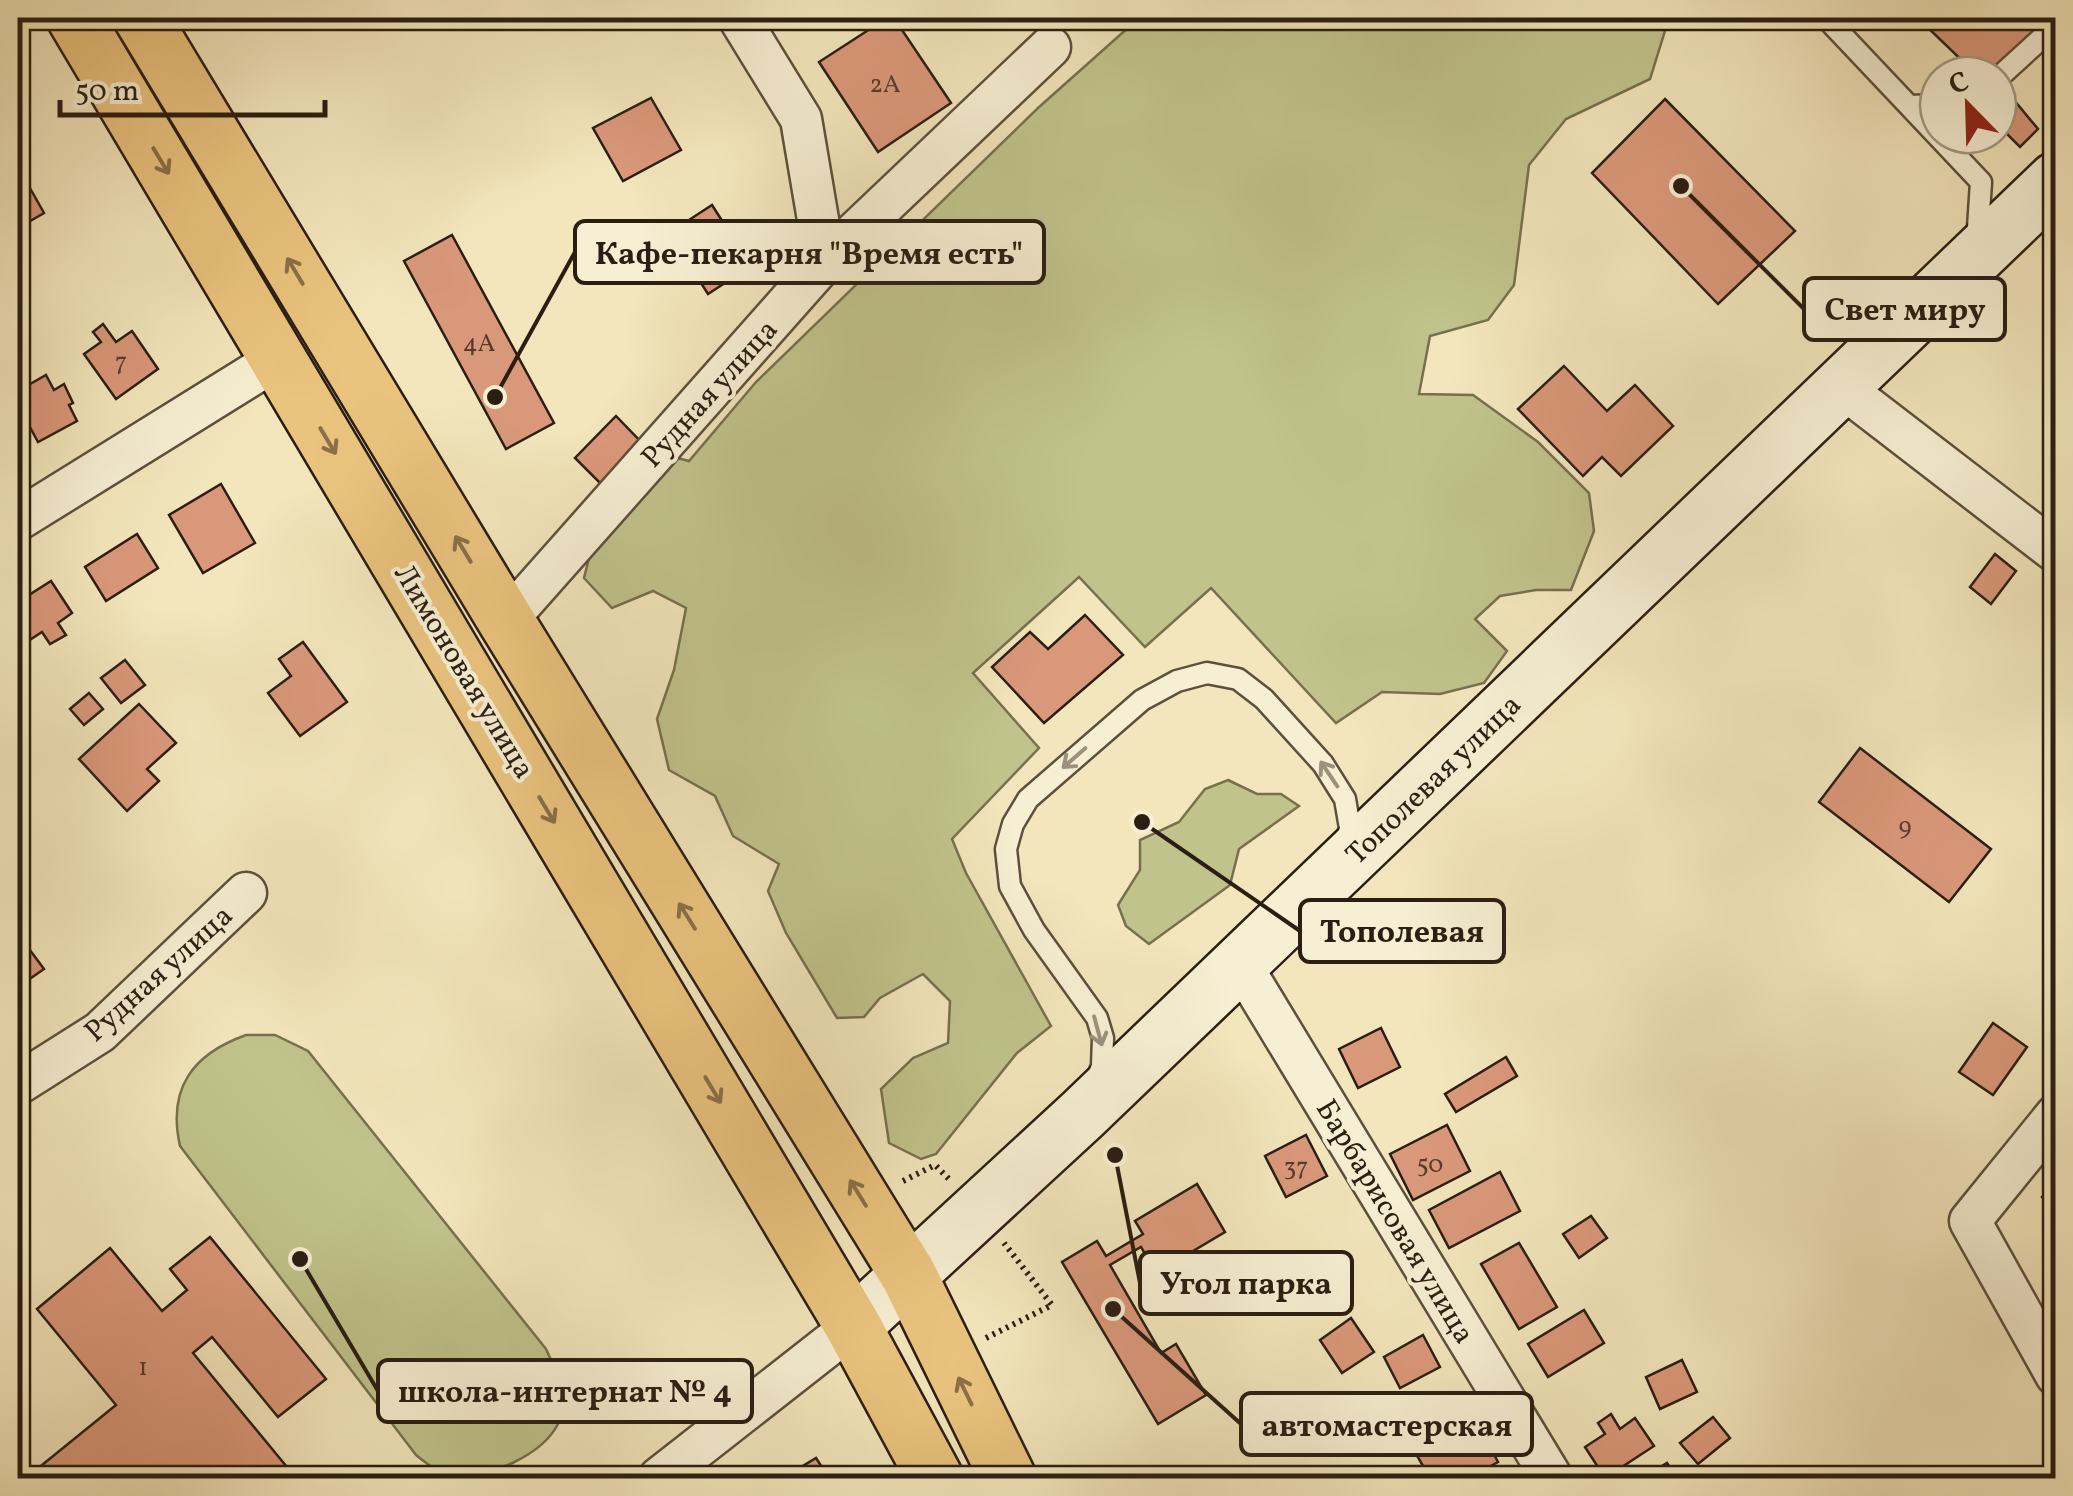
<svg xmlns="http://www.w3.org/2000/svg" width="2073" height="1496" font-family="Vollkorn,serif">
  <rect width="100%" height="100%" fill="#f3e6bc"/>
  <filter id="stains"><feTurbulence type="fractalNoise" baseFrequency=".002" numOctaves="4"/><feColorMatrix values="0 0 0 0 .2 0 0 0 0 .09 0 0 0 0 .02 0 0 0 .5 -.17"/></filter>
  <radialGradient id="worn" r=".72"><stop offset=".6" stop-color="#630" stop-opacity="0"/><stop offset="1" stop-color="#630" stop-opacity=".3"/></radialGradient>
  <!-- green -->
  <g fill="#c1c38c" stroke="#76704f" stroke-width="2.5">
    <path d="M1139 18H1669L1650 79 1566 119 1529 165 1514 285 1488 320 1430 336 1419 394 1473 395 1538 442 1589 493 1594 531 1571 590H1536L1500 596 1475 619 1507 651 1484 683 1440 694 1382 692 1336 723 1211 588 1145 647 1079 577 973 673 1039 748 952 839 966 873 1051 1026 1017 1053 936 1154 921 1159 889 1143 881 1089 913 1058 948 1043 950 1001 923 974 880 998 864 1017 837 1018 786 933 768 891 779 864 733 836 715 796 669 770 657 719 674 670 686 608 653 591 612 608 584 578 598 523 670 456 689 461 756 382 1038 108Z"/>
    <path d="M1228 780 1257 794H1281L1299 806 1239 849 1230 885 1149 944 1126 926 1118 905 1140 870V840L1179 822 1205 789Z"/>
    <path d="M246 1035H275L308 1051 546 1349C556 1370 571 1401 558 1424 542 1455 490 1478 457 1475 440 1474 428 1465 416 1455L180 1146C167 1088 193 1054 246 1035Z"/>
  </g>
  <!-- building -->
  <g fill="#da987a" stroke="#2a1e12" stroke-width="2.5">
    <path d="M887 18H894L951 103 878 152 819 62Z"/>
    <path d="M1930 18H2035L2042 24 1992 75H1977L1924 24Z"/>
    <path d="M651 98 681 150 623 181 593 128Z"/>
    <path d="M1665 99 1795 231 1718 304 1592 173Z"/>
    <path d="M2014 100 2038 129 2020 147 1998 125V117Z"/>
    <path d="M26 181 44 213 18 228V185Z"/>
    <path d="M712 205 751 266 708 294 669 233Z"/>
    <path d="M452 235 554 423 506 449 404 261Z"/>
    <path d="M103 324 116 342 132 331 158 369 116 399 84 354 101 342 93 332Z"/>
    <path d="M1564 366 1607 411 1635 385 1673 426 1621 476 1602 457 1583 476 1518 409Z"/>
    <path d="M46 375 54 390 64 384 73 403 69 405 77 421 38 442 18 405V391Z"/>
    <path d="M616 416 645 446 604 487 575 458Z"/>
    <path d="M221 484 255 543 203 573 169 515Z"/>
    <path d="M137 534 158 568 106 601 85 567Z"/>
    <path d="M1995 554 2016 571 1991 604 1970 587Z"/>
    <path d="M51 581 72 613 58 623 66 635 50 644 42 632 22 645 18 638V602Z"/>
    <path d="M1085 615 1123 655 1044 723 992 667 1030 632 1048 649Z"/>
    <path d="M303 642 347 702 300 736 268 693 291 676 279 659Z"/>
    <path d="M125 660 145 685 121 703 101 678Z"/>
    <path d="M89 693 103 709 84 725 70 709Z"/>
    <path d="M139 704 176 743 147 769 159 781 127 811 79 759Z"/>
    <path d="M1860 748 1991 849 1949 902 1819 802Z"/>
    <path d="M18 934 44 969 18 987Z"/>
    <path d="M1993 1023 2027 1047 1993 1095 1959 1072Z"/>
    <path d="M1381 1028 1400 1067 1358 1088 1339 1049Z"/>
    <path d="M1506 1057 1517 1076 1456 1112 1445 1094Z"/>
    <path d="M1447 1125 1470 1171 1413 1200 1390 1154Z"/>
    <path d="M1306 1135 1327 1176 1286 1197 1265 1156Z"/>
    <path d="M1500 1172 1520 1211 1449 1248 1429 1210Z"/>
    <path d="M2056 1180V1207L2042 1197Z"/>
    <path d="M1197 1184 1225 1232 1156 1273 1141 1247 1110 1265 1161 1353 1176 1344 1206 1395 1158 1424 1062 1262 1097 1241 1106 1256 1143 1234 1135 1221Z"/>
    <path d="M1591 1216 1607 1238 1579 1258 1563 1234Z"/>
    <path d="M210 1237 326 1379 278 1417 212 1337 193 1353 296 1478H26L116 1405 37 1309 110 1248 162 1311 187 1290 170 1269Z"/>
    <path d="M1519 1243 1557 1307 1519 1329 1481 1264Z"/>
    <path d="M1584 1310 1604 1343 1548 1377 1528 1344Z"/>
    <path d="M1351 1318 1374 1352 1342 1373 1320 1340Z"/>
    <path d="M1423 1335 1440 1367 1400 1388 1384 1357Z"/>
    <path d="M1682 1360 1697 1392 1660 1409 1646 1377Z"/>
    <path d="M1611 1414 1620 1429 1635 1418 1654 1446 1605 1478 1585 1447 1605 1434 1598 1423Z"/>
    <path d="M1713 1417 1730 1438 1698 1464 1680 1443Z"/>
    <path d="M1476 1421 1498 1462 1468 1478H1430L1416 1454Z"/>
    <path d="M816 1458 829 1478H783Z"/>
    <path d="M1667 1463 1677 1478H1642Z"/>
  </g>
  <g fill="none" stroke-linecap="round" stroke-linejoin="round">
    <!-- service casing -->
    <g stroke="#5c503c" stroke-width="25">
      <g id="service">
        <path d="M1826 18 1981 182 1977 243"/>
        <path d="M1998 78 2056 25"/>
        <path d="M1910 106 1938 105"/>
        <path d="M1095 1084 1102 1066 1103 1038 1097 1018 1034 930 1010 886 1006 849 1013 824 1028 799 1142 700 1177 681 1207 673 1238 679 1264 699 1323 764 1345 799 1350 828 1346 844"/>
      </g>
    </g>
    <!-- minor casing -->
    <g stroke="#5c503c" stroke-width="45">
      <g id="minor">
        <path d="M739 18 801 119 825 261"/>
        <path d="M1843 388 2056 552"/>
        <path d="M18 520 279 358"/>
        <path d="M506 621 825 261 1050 47"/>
        <path d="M1240 963 1552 1478"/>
        <path d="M18 1084 100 1032 246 893"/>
        <path d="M2056 1115 1970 1221 2056 1375"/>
        <path d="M659 1478 853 1326"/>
      </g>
    </g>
    <!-- secondary casing -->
    <g stroke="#2a1e12" stroke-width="60">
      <path id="secondary" d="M853 1326 1082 1115 2056 180"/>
    </g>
    <!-- trunk casing -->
    <g stroke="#2a1e12" stroke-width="60">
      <g id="trunk">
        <path d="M75 18 853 1326 935 1478"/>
        <path d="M142 18 506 621 909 1276 1008 1478"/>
      </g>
    </g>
    <!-- path -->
    <g stroke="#2a1e12" stroke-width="6" stroke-dasharray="2.5 5" stroke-linecap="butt">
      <path d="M903 1181 935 1165 950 1180"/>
      <path d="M986 1338 1052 1305 1004 1243"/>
    </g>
    <!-- service -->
    <use href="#service" stroke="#f7efd3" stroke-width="20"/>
    <!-- minor -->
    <use href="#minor" stroke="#f7efd3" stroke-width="40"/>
    <!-- secondary -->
    <use href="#secondary" stroke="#f7efd3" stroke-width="55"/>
    <!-- trunk -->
    <use href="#trunk" stroke="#eac37e" stroke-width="55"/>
  </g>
  <!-- one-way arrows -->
  <defs><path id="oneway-shaft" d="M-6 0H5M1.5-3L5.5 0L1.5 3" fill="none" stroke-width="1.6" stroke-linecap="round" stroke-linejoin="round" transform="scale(2.5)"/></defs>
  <g stroke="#8a7048">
    <use href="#oneway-shaft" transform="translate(161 161) rotate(59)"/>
    <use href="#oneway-shaft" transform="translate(295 271) rotate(-121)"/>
    <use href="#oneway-shaft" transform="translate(328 441) rotate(59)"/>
    <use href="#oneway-shaft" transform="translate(463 549) rotate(-121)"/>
    <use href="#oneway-shaft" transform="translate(547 810) rotate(59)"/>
    <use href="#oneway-shaft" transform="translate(687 916) rotate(-122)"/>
    <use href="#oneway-shaft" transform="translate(713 1090) rotate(59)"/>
    <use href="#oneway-shaft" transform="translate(858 1193) rotate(-122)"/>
    <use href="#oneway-shaft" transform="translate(965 1391) rotate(-116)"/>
  </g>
  <g stroke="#9b917c">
    <use href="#oneway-shaft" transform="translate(1074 758) rotate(139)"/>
    <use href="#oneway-shaft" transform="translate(1329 774) rotate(-124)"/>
    <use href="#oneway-shaft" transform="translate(1098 1031) rotate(75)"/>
  </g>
  <g text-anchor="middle" stroke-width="8" stroke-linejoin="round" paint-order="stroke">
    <!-- number labels -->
    <g font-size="25" fill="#563c2c">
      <text x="885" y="92">2А</text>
      <text x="479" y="351">4А</text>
      <text x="121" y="370">7</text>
      <text x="1905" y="834">9</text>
      <text x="1430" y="1172">50</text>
      <text x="1296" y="1175">37</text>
      <text x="143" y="1375">1</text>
    </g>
    <!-- street labels -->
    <g font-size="30" fill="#2a1e12" stroke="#f7efd3">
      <text transform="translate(709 393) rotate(-48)" y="10">Рудная улица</text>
      <text transform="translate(465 671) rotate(59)" y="10">Лимоновая улица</text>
      <text transform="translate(1433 779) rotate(-44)" y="10">Тополевая улица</text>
      <text transform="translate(158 973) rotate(-42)" y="10">Рудная улица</text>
      <text transform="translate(1396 1221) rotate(59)" y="10">Барбарисовая улица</text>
    </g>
  </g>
  <!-- callouts -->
  <path fill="none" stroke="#2a1e12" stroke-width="4" d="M495 397L575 252M1681 186L1804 309M1142 822L1300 931M1115 1155L1140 1283M300 1259L378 1391M1113 1309L1241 1424"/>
  <g fill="#2a1e12" stroke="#f7efd3" stroke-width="4">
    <circle cx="495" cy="397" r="10"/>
    <circle cx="1681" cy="186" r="10"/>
    <circle cx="1142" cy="822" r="10"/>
    <circle cx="1115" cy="1155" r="10"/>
    <circle cx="300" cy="1259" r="10"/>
    <circle cx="1113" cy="1309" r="10"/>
  </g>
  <g fill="#f7efd3" stroke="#2a1e12" stroke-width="4">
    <rect x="575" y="221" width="469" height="62" rx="10"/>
    <rect x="1804" y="278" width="201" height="62" rx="10"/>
    <rect x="1300" y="900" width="204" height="62" rx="10"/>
    <rect x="1140" y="1252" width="212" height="62" rx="10"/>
    <rect x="378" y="1360" width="374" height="62" rx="10"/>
    <rect x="1241" y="1393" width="291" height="62" rx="10"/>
  </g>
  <g font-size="32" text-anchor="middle" font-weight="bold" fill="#2a1e12">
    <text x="809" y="264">Кафе-пекарня "Время есть"</text>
    <text x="1905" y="320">Свет миру</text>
    <text x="1402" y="942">Тополевая</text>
    <text x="1246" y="1294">Угол парка</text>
    <text x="565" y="1402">школа-интернат № 4</text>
    <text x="1387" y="1436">автомастерская</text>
  </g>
  <!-- margin -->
  <rect width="2073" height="1496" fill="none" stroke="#f3e6bc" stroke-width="60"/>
  <rect x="20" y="20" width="2033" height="1456" fill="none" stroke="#2a1e12" stroke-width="5"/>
  <rect x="30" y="30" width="2013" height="1436" fill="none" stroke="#2a1e12" stroke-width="2.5"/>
  <!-- north arrow -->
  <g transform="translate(1968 105) rotate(337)"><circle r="48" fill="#f7efd3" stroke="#a59b86" stroke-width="2.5"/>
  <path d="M0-8L18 38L0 25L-18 38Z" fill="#8f2418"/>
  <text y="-15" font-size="28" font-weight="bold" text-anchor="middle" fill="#2a1e12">С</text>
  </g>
  <!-- scale -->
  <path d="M60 100v15h265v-15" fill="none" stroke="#2a1e12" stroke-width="5"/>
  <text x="75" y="100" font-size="30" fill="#2a1e12" stroke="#f7efd3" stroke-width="8" paint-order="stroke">50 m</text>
  <rect width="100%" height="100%" filter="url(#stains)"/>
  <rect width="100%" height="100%" fill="url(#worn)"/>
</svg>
